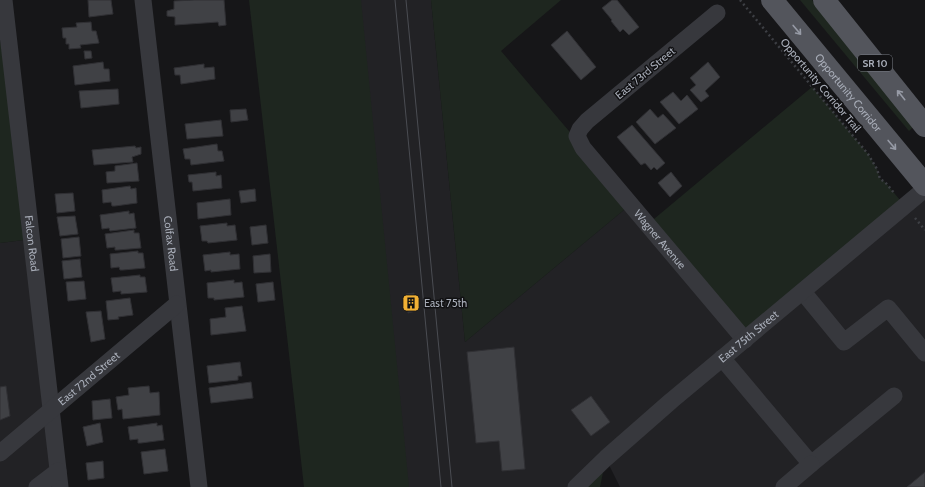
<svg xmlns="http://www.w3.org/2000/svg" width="925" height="487" font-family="Cabin,sans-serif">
  <rect width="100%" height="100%" fill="#161618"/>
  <!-- built -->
  <g fill="#222225">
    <path d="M322 0H431L465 342 631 204 745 340 925 189V487H620L606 459 576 487H332Z"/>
    <path d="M32 239 60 487H0V243Z"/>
  </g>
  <!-- green -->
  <g fill="#1e261f">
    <path d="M249 0H361L409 487H304Z"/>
    <path d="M431 0H561L501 51 631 204 465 342Z"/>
    <path d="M800 0H812L914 126 909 131Z"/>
    <path d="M0 39 32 239 0 243Z"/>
    <path d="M812 87 868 154 877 169 880 179 885 182 905 206 745 340 648 224Z"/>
    <path d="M606 458 600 487H576Z"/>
  </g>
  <!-- building -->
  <g fill="#404145" stroke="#303034">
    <path d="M88 0H111L113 14 89 17Z"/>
    <path d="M194 0H224L226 25 219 26 218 22 175 25V17L167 16V11L174 9V1Z"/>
    <path d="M612 0H617L639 27 629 35 623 29 620 32 611 21 612 20 602 8Z"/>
    <path d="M91 22 92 31H96L99 43 80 45 81 48 69 49V44H66V38H63L62 28 77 27 76 23Z"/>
    <path d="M567 31 596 67 581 80 551 45Z"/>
    <path d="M84 51H91L92 58 85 59Z"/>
    <path d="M103 62 104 69H109L110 81 75 85 73 66Z"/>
    <path d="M708 62 720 77 705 91 709 96 701 102 690 90 696 85 690 78Z"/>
    <path d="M204 64V68L214 67 215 79 181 84 180 75H175L174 68Z"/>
    <path d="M118 89 119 104 81 108 79 91Z"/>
    <path d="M673 92 681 101 687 95 698 109 679 124 660 102Z"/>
    <path d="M246 109 248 120 231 122 230 110Z"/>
    <path d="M650 109 658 118 663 114 676 128 655 144 636 122Z"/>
    <path d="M221 120 223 136 187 139 185 124Z"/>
    <path d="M632 125 665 163 657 170 654 167 651 170 645 163 641 165 617 137Z"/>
    <path d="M217 144 218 151H222L224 161 191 165 190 159H185L183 149Z"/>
    <path d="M135 146 136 148 141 147V154L132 157 133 162 94 165 92 150Z"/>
    <path d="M137 163 139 181 107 183 106 172 115 171V166Z"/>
    <path d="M216 172V176L221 175 222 188 193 191 192 182H189L188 175Z"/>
    <path d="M671 172 682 186 670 197 658 183Z"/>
    <path d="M130 186 131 189 136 188 137 203 115 206H112L111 202 103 203 102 190Z"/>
    <path d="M255 189 256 201 241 203 239 191Z"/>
    <path d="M73 193 75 211 57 213 55 194Z"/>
    <path d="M230 199 231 215 198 219 197 203Z"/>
    <path d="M129 211V214L134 213 136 228 110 231 109 228 102 229 100 215Z"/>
    <path d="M75 216 78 234 60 236 57 217Z"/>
    <path d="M227 223V226L235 225 237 240 208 243 207 241H202L200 226Z"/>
    <path d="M266 225 268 243 252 245 250 227Z"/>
    <path d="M134 230V233H139L141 248 118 250H115V247L107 248 105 234Z"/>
    <path d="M79 237 81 256 63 258 61 239Z"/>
    <path d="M138 251V253H143L145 268 123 270H120L119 267 111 268 110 254Z"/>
    <path d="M230 252V255L239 254 240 269 211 272V270L205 271 203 255Z"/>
    <path d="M270 254 271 272 254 273 253 256Z"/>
    <path d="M80 259 82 277 64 279 62 261Z"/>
    <path d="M140 275V277H145L147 292 121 294V291L113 292 111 278Z"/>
    <path d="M234 280V283L242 282 244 297 214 300V298H208L207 283Z"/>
    <path d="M84 281 86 299 68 301 66 282Z"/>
    <path d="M273 282 275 300 258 302 256 284Z"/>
    <path d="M414 293 416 311 408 313 406 294Z"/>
    <path d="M130 298 133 315 118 317 119 319 108 320 106 301Z"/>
    <path d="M242 306 246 331 211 335 210 319 226 317 225 308Z"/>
    <path d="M101 311 105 339 91 342 86 312Z"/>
    <path d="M514 347 525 469 502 471 499 441 476 443 467 352Z"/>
    <path d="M240 362 242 376H238V380L209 383 207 366Z"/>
    <path d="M251 382 253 398 211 403 209 388Z"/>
    <path d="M6 386 10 416 0 420V387Z"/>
    <path d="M149 386 150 393 159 392 160 415 123 419 122 409 118 410 116 397 129 395 128 388Z"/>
    <path d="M591 396 610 422 591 436 571 410Z"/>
    <path d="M110 399 112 418 93 420 92 401Z"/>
    <path d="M100 423 103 442 87 446 83 427Z"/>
    <path d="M157 423V426L162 425 164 440 141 443H138V439L130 440 128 427Z"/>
    <path d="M165 449 168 471 144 474 141 452Z"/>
    <path d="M103 461 104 478 88 480 86 463Z"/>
    <path d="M925 472V487H907Z"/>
  </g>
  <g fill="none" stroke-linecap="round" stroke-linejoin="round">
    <!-- path -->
    <g stroke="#3d3f44" stroke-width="2.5" stroke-dasharray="2 3" stroke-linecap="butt">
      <path d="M740 0 868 154 877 169 880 179 885 182 895 194"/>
      <path d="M915 218 925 230"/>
    </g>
    <!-- minor -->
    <g stroke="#37383d" stroke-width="17">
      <path id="s1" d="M4 0 60 487"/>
      <path id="s2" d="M143 0 199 487"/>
      <path id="s3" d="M717 13 587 121 580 129 577 136 583 148 745 340"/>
      <path d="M803 292 844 342 888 308 925 353"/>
      <path d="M722 358 811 464 894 396"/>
      <path id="s4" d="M0 453 177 304"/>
      <path d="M37 487 58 471"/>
      <path id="s5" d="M576 487 606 458 671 401 925 189"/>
      <path d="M784 487 811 464"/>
    </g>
    <!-- major -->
    <g stroke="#53555c" stroke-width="22">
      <path id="s6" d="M772 0 925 185"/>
      <path d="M824 0 925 126"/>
    </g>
    <!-- tram -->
    <g stroke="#4a4c52" stroke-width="1">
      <path d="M395 0 441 487"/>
      <path d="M406 0 452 487"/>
    </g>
  </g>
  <!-- one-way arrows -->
  <defs><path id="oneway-shaft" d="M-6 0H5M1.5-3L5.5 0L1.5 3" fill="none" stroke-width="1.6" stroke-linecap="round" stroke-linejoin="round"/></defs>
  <g stroke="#979ba6">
    <use href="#oneway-shaft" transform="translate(797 30) rotate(50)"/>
    <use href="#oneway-shaft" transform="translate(901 95) rotate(-129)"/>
    <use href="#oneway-shaft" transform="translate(892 145) rotate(50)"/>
  </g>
  <!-- icons -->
  <defs>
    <g id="building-square" transform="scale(0.9)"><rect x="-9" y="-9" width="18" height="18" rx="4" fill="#f2b134" stroke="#111113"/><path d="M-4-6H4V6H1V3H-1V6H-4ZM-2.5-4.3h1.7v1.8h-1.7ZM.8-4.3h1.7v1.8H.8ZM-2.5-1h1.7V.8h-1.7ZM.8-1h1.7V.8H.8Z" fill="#111"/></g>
  </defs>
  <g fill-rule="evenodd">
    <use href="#building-square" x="411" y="303"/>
  </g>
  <g text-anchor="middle" stroke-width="3" stroke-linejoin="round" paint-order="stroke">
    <!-- shield labels -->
    <rect fill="#111113" stroke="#7b7e86" stroke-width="1" x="858" y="55" width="34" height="16" rx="3"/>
    <g font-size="10" font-weight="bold" fill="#a8adb8">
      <text x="875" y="67">SR 10</text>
    </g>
    <!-- street labels -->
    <g font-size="11" fill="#a8adb8" stroke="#111113">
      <text transform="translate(645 73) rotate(-40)" y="4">East 73rd Street</text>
      <text transform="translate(821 85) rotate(50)" y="4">Opportunity Corridor Trail</text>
      <text dy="4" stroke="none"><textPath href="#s6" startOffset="120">Opportunity Corridor</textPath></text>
      <text dy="4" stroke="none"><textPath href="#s3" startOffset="320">Wagner Avenue</textPath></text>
      <text dy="4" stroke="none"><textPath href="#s1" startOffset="245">Falcon Road</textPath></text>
      <text dy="4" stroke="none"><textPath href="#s2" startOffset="245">Colfax Road</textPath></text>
      <text dy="4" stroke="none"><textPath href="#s5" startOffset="229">East 75th Street</textPath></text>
      <text dy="4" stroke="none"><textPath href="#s4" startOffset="116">East 72nd Street</textPath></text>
    </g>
    <!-- poi labels -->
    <g font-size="11" fill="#a8adb8" stroke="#111113" text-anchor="start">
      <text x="424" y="307">East 75th</text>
    </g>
  </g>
</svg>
